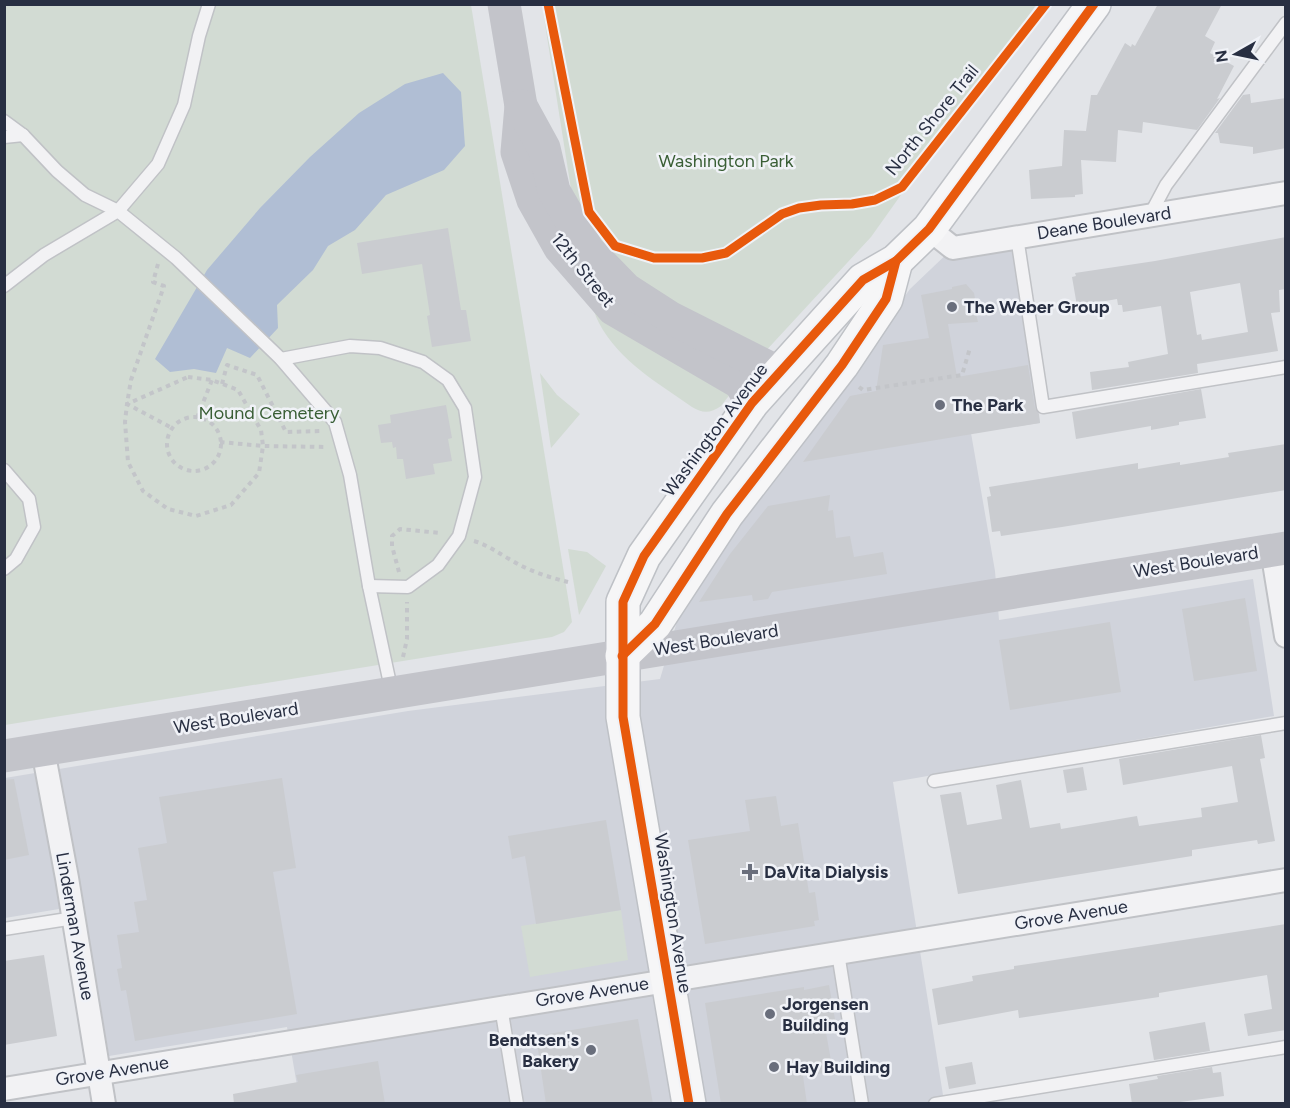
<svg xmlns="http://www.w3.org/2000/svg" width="1290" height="1108" font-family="Figtree,sans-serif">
  <rect width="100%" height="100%" fill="#e2e4e8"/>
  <!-- built -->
  <path fill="#d0d3db" d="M1017 237 1032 339 1030 365 1040 423 971 433 995 571 999 620 1253 579 1274 716 893 782 943 1095V1103H300L287 1027 109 1056 83 905 5 918V778L408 711 660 679 684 598 910 289 953 248Z"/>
  <!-- green -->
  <g fill="#d2dbd3">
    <path d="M5 5H471L572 622 564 632 552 637 5 725Z"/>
    <path d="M542 5H1036L871 237 751 367 721 406C711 413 703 414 692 407 658 383 619 361 599 323 592 309 589 293 585 278Z"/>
    <path d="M540 373 557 395 580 414 551 448Z"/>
    <path d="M568 549 587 552 606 566 579 615Z"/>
    <path d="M621 910 628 960 530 977 521 926Z"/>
  </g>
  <!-- water -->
  <path fill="#b0bed4" d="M443 73 461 92 465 146 444 170 386 195 355 230 328 246 313 270 277 305 278 328 250 358 227 348 216 373 194 369 170 372 155 359 207 270 260 208 310 157 359 113 405 84Z"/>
  <!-- building -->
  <g fill="#caccd0" fill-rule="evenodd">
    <path d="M1158 4H1222L1205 36 1215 42 1210 53 1234 66 1217 99 1220 98 1197 130 1143 122 1142 133 1118 130 1116 162 1081 160 1083 194 1075 195V197L1031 199 1029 170 1062 166 1064 130 1086 131 1091 95H1097L1125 43 1131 47 1132 44 1135 46Z"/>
    <path d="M1250 94 1251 103 1286 98V148L1253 154V147L1220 143 1218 133H1215L1243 95Z"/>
    <path d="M448 228 461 310H466L471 341 432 347 427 316 430 315 422 264 362 274 357 243Z"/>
    <path d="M1286 237V289L1279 290 1280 312 1271 313 1278 351 1197 364 1198 373 1092 390 1090 372 1129 367 1128 362 1168 354 1161 306 1123 312 1122 305H1118L1117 299 1077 306 1072 277 1076 276 1075 273 1155 261ZM1240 283 1248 332 1202 340 1201 334 1197 335 1190 292Z"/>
    <path d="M966 284 974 293 978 313 976 314 978 322 948 324 957 377 1028 365 1035 408 1039 414 1040 423 803 462 850 396 876 391 883 345 929 338 921 295 952 289V287Z"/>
    <path d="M1201 389 1206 418 1179 422V425L1151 430V426L1076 439 1072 412Z"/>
    <path d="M446 405 452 438 448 439 452 461 433 464 435 474 406 479 403 459H397L396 447 393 448 392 442 381 443 378 425 391 423 390 415Z"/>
    <path d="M1286 444V490L1062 527 1001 536 1000 531 992 532 987 497 991 496 989 487 1138 463V469L1180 462V465L1229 457 1228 453Z"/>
    <path d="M830 495 828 511 833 510 836 538 850 536 854 557 883 552 887 574 772 592 768 599 753 601 752 595 699 602 730 554 768 506Z"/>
    <path d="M1245 598 1257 671 1194 681 1182 609Z"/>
    <path d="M1110 622 1121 692 1010 710 999 640Z"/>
    <path d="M1261 735 1265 758 1260 759 1275 841 1258 844 1257 840 1192 850V856L958 894 940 795 961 792 967 825 1002 819 996 785 1021 780 1030 828 1060 823 1061 829 1137 816 1139 826 1202 817 1201 808 1238 802 1232 766 1123 785 1119 759Z"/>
    <path d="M1083 767 1087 790 1067 793 1063 770Z"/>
    <path d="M282 778 296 868 273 872 297 1014 135 1041 126 990 121 991 117 969 122 968 117 935 139 932 134 902 147 900 138 848 167 843 159 797Z"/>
    <path d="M14 779 29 855 4 860V780Z"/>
    <path d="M776 796 781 826 798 823 809 893 815 892 819 920 814 921 815 926 705 944 688 840 750 831 745 800Z"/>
    <path d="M606 820 621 910 536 924 525 856 512 859 508 836Z"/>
    <path d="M1286 924V1030L1248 1036 1244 1014 1272 1009 1267 975 1159 993V997L1019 1018 1018 1010 938 1025 932 989 973 981 972 976 1014 969V966L1035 963Z"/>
    <path d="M44 955 57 1036 4 1045V961Z"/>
    <path d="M829 985 836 1025 825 1027 833 1072 803 1076 807 1104H721L705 1003 804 987V990Z"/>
    <path d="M638 1019 653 1104H546L536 1036Z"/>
    <path d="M1205 1022 1210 1051 1154 1060 1149 1032Z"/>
    <path d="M378 1061 385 1104H234L233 1094 298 1082 296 1075Z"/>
    <path d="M972 1062 976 1084 949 1089 945 1067Z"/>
    <path d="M1212 1067 1213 1073 1221 1072 1224 1096 1166 1104H1132L1129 1084 1158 1079 1157 1076Z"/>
  </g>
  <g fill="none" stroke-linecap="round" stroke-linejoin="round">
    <!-- lane casing -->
    <g stroke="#c0c2c6" stroke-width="15">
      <g id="lane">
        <path d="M4 121 23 135 57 171 85 195 118 211 176 258 281 359 335 422 350 475 369 586 392 693"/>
        <path d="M4 137 23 135"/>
        <path d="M1150 215 1166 185 1286 23"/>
        <path d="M1017 237 1043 407 1286 367"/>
        <path d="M4 286 44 255 118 211 158 164 184 105 199 36 209 4"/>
        <path d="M281 359 350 346 380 348 423 362 448 380 465 408 475 477 459 536 438 565 408 587 369 586"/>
        <path d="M4 470 29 499 34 527 16 559 4 569"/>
        <path d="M934 781 1286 723"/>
        <path d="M4 929 74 918"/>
        <path d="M838 953 862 1104"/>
        <path d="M501 1007 517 1104"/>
        <path d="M935 1104 1286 1047"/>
      </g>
    </g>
    <!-- street casing -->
    <g stroke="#c0c2c6" stroke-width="26">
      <g id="street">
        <path d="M929 229 953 248 1286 193"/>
        <path d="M1272 550 1286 636"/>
        <path d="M43 750 67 878 104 1104"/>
        <path d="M4 1089 1286 880"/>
      </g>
    </g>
    <!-- primary casing -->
    <g stroke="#bec1c6" stroke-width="36">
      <g id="primary">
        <path d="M622 656 655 624 727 514 842 365 886 299 896 261"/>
        <path d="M689 1104 623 717V602L644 556 752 403 863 280 896 261 929 229 1094 4"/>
      </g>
    </g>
    <!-- path -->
    <g stroke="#c3c5c9" stroke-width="4" stroke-dasharray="4.5 4.5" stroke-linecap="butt">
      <path d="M158 264 153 282 164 286 131 380 127 404 172 428"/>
      <path d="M188 377 212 380 238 390 261 430 263 446 259 473 231 505 196 516 168 509 143 491 128 462 125 422 127 404Z"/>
      <path d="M222 384 227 365 257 375 286 432 320 431"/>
      <path d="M859 387 863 390 962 375 970 348"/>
      <circle cx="194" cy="444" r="27"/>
      <path d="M197 418 212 380"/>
      <path d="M220 442 263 446 327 447"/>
      <path d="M474 541C488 545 498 553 511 560 529 571 548 577 568 582"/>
      <path d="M399 572 392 546V536L400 529 440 533"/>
      <path d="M403 657 407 639V602"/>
    </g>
    <!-- lane -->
    <use href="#lane" stroke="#f2f2f4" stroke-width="12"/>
    <!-- street -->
    <use href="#street" stroke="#f2f2f4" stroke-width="22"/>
    <!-- secondary -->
    <g stroke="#c3c4ca" stroke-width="33">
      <path d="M504 4 521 106 517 152 533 200 560 248 613 309 740 383 752 403"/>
      <path d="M521 106 544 148 554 191 588 250 626 289 671 318 778 372"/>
      <path d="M4 756 1286 548"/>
    </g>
    <!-- primary -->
    <use href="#primary" stroke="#f6f6f7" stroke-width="33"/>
    <!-- cycleway casing -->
    <g stroke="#f0f2f7" stroke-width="13">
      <g id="cycleway">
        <path d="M548 4 589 212 615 246 654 258H702L726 253 782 214 799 208 821 205 852 204 875 200 902 187 1046 4"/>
        <path d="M622 656 655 624 727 514 842 365 886 299 896 261"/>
        <path d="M689 1104 623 717V602L644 556 752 403 863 280 896 261 929 229 1094 4"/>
      </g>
    </g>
    <!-- cycleway -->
    <use href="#cycleway" stroke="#e8590c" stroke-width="9"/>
  </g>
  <!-- markers -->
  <g fill="#696e7c" stroke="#f0f2f7" stroke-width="2">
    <circle cx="952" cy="307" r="6"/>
    <circle cx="940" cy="405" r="6"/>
    <path d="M747 863h6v6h6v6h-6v6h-6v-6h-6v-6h6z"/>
    <circle cx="770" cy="1014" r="6"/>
    <circle cx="591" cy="1050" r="6"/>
    <circle cx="774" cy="1067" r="6"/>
  </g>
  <g text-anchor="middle" stroke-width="5" stroke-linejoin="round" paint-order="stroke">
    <!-- street labels -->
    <g font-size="18" fill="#282f42" stroke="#f0f2f7">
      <text transform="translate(932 120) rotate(-51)" y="6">North Shore Trail</text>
      <text transform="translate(1104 223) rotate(-9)" y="6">Deane Boulevard</text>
      <text transform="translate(583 270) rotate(51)" y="6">12th Street</text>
      <text transform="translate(715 430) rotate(-53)" y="6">Washington Avenue</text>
      <text transform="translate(1196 562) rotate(-9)" y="6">West Boulevard</text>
      <text transform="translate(716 640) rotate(-9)" y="6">West Boulevard</text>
      <text transform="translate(236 718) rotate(-9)" y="6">West Boulevard</text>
      <text transform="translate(673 913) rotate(81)" y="6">Washington Avenue</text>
      <text transform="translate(1071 915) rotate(-9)" y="6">Grove Avenue</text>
      <text transform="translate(75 926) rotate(80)" y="6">Linderman Avenue</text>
      <text transform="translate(592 992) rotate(-9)" y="6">Grove Avenue</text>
      <text transform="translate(112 1071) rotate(-9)" y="6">Grove Avenue</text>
    </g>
    <!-- park labels -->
    <g font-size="18" fill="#395e35" stroke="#f0f2f7">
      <text x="726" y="167">Washington Park</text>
      <text x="269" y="419">Mound Cemetery</text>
    </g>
    <!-- poi labels -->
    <g font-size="18" font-weight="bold" fill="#282f42" stroke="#f0f2f7" text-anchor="start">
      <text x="964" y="313">The Weber Group</text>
      <text x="952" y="411">The Park</text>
      <text x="764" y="878">DaVita Dialysis</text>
      <text x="782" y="1010">Jorgensen<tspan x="782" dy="21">Building</tspan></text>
      <text x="579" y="1046" text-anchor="end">Bendtsen's<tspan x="579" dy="21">Bakery</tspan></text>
      <text x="786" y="1073">Hay Building</text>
    </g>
  </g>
  <!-- border -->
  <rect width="1290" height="1108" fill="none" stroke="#282f42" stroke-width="12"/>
  <!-- north arrow -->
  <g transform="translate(1236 54) rotate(261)" stroke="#f0f2f7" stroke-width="4.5" paint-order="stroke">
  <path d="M0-4.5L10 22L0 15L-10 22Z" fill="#282f42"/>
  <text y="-9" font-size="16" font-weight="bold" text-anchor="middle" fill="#282f42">N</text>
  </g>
</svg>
